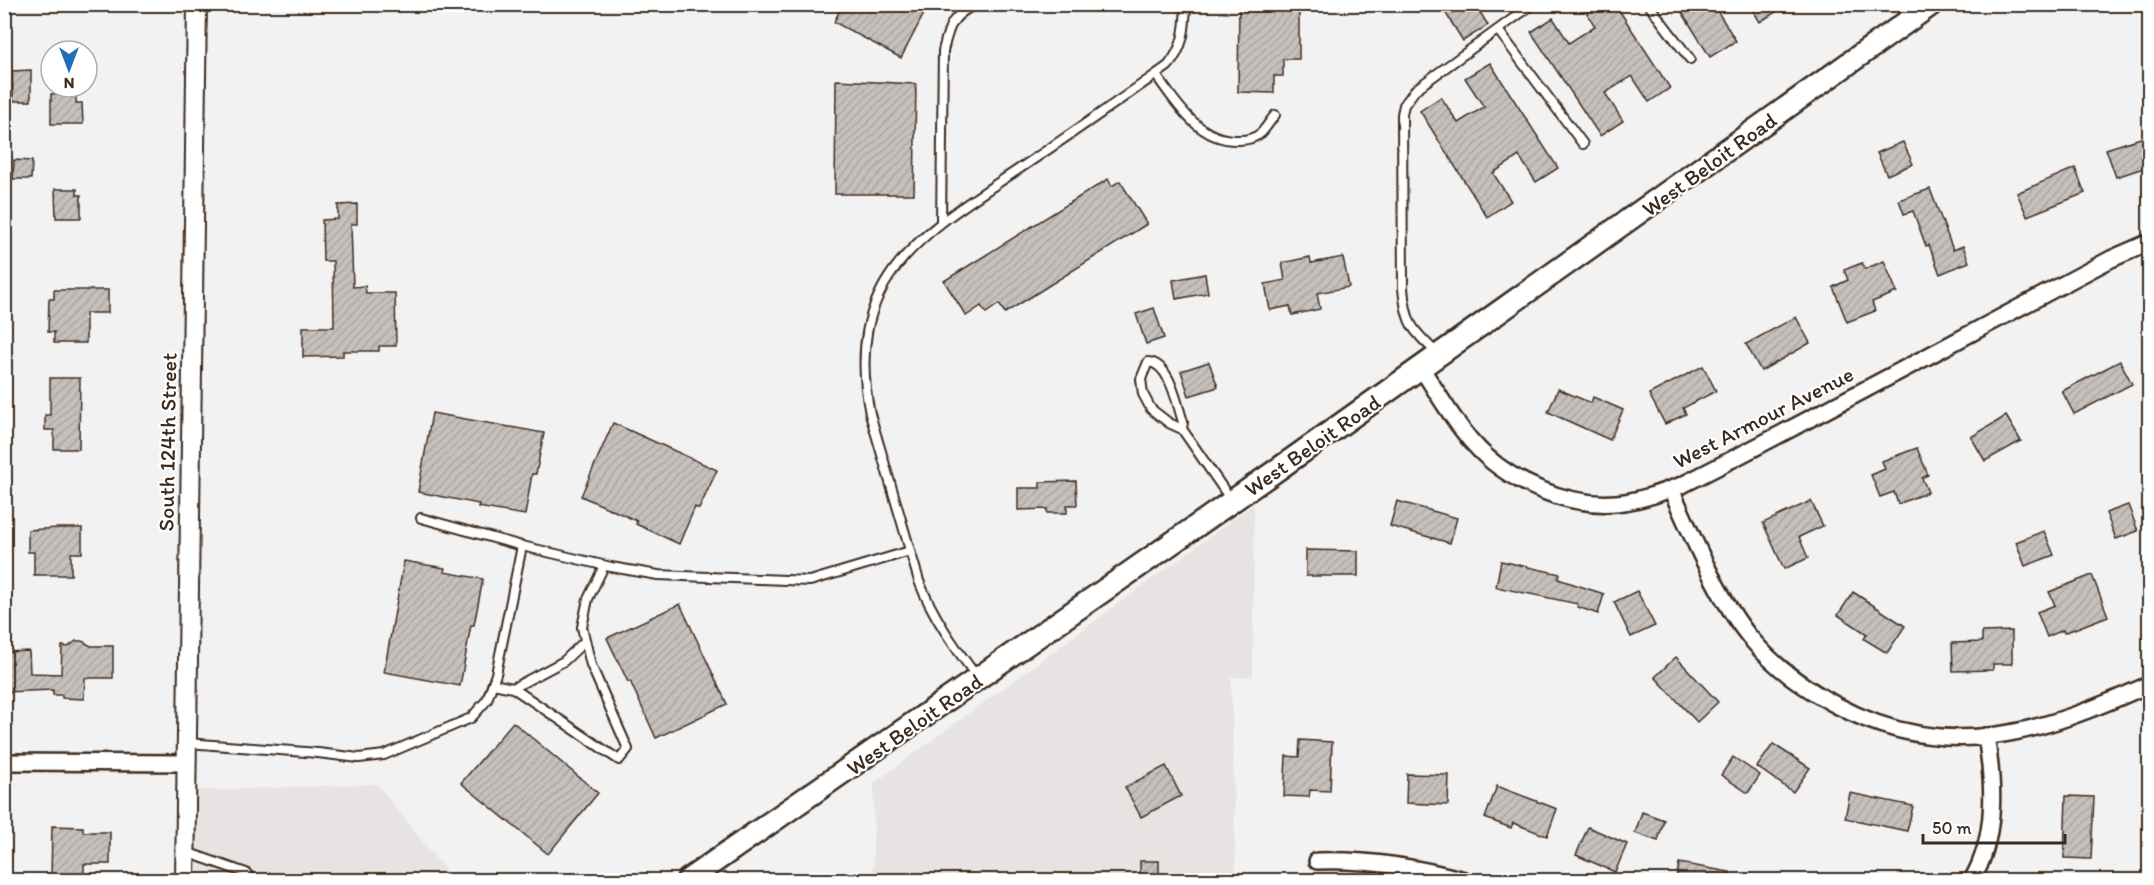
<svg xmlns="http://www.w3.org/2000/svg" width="2154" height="885" font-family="Itim,sans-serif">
  <defs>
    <pattern id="building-hatch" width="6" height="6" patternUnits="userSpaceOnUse" patternTransform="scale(1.5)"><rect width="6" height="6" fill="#c6c0bd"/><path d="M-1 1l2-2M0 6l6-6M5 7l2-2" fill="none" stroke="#aba5a2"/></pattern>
  </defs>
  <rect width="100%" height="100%" fill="#f3f2f2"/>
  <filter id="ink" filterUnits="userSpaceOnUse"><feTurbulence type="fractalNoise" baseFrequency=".0167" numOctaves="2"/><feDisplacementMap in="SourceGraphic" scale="12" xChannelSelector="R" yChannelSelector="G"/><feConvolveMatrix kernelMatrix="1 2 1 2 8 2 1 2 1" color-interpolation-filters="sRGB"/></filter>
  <g filter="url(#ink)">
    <!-- built -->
    <g fill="#e6e3e2">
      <path d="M1254 504 1253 677H1231L1236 880H873L874 783Z"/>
      <path d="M377 784 453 880H185L186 791Z"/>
    </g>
    <!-- building -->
    <g fill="url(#building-hatch)" stroke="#3b2a1e" stroke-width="1.5">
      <path d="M843 4H929L901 58 834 22Z"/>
      <path d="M1239 4H1299V59H1283V76H1274V93L1238 92Z"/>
      <path d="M1440 4H1475L1488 25 1463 41Z"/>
      <path d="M1581 4H1615L1670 88 1649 102 1632 76 1605 93 1623 121 1600 136 1531 32 1553 18 1569 43 1595 26Z"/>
      <path d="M1677 4H1713L1736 41 1710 57Z"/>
      <path d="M1749 4H1788L1760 22Z"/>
      <path d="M1490 63 1558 168 1536 182 1519 156 1493 173 1511 201 1487 217 1420 111 1441 97 1458 123 1484 107 1465 78Z"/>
      <path d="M31 70V101H13L12 71Z"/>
      <path d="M836 80 916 84 914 194H835Z"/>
      <path d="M76 93V103H82L83 124H51V94Z"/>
      <path d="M2150 135V166L2116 177 2106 149Z"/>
      <path d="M1903 142 1913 164 1887 175 1877 153Z"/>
      <path d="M14 160 32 161 31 179H13Z"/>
      <path d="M2075 168 2085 193 2027 216 2017 193Z"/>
      <path d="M1108 179 1112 186 1120 181 1147 224 1005 313 999 304 986 313 981 306 966 316 944 281Z"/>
      <path d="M55 189H77V195H81V218H56Z"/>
      <path d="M1930 189 1953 250 1963 246 1969 262 1940 274 1929 245 1926 246 1913 211 1904 214 1899 200Z"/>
      <path d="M357 204V224H351L353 287 365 286 366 293H395L396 346H379V351H343V356L303 357V327H334L333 261H323L322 220 338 219V205Z"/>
      <path d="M1310 257 1311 263 1343 257 1349 287 1317 293 1320 309 1292 315 1290 306 1270 310 1265 284 1285 280 1282 263Z"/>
      <path d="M1884 261 1897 292 1872 302 1875 311 1847 322 1833 287 1848 280 1844 270 1862 263 1865 269Z"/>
      <path d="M1205 274 1208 293 1176 299 1173 280Z"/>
      <path d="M54 290H108V313H86V343H54V332H48L49 299H54Z"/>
      <path d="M1154 308 1164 338 1146 344 1136 314Z"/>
      <path d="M1796 317 1810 343 1761 371 1746 344Z"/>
      <path d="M2120 361 2132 384 2074 414 2062 391Z"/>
      <path d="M1209 362 1218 387 1189 396 1181 371Z"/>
      <path d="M1703 366 1716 391 1683 408 1686 414 1665 424 1649 394Z"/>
      <path d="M50 378H80L79 449H54V430H45V415H50Z"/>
      <path d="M1558 389 1591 403 1593 397 1623 410 1610 440 1548 412Z"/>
      <path d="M432 413 544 433 536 474H532L525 515 478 507 479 504 418 492Z"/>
      <path d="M2006 416 2021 441 1985 461 1971 437Z"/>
      <path d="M613 423 717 470 699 509 695 507 679 544 636 524 637 521 581 496Z"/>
      <path d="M1917 448 1928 475 1922 478 1928 492 1898 504 1894 492 1880 497 1871 475 1885 469 1882 461Z"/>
      <path d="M1076 481 1077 505H1067V513H1047V509L1018 510V488H1040V482Z"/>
      <path d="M1397 501 1457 518 1450 543 1390 526Z"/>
      <path d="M1811 501 1823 526 1799 537 1808 558 1784 569 1763 523Z"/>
      <path d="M2128 505 2138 531 2116 539 2106 513Z"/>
      <path d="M59 528H82V553H71V575H34V552H28V530Z"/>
      <path d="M2044 531 2054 555 2025 566 2016 542Z"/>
      <path d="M1306 550 1358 551V576H1306Z"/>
      <path d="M404 561 445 568 444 572 483 579 474 625H471L460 686 384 672Z"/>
      <path d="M1501 561 1560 574 1558 579 1604 594 1598 614 1578 607V604L1496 587Z"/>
      <path d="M2092 575 2108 616 2064 633 2063 630 2047 637 2037 612 2055 605 2049 592Z"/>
      <path d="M1637 591 1655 626 1631 637 1614 602Z"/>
      <path d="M1853 592 1905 626 1887 653 1864 639 1867 634 1838 615Z"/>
      <path d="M680 604 727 704 656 738 630 681 628 682 607 638Z"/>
      <path d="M2012 631V664H1993V670L1953 671 1952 643 1982 642V632Z"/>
      <path d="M76 641H82L91 646H113V678H85L84 699 62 698V695H53V690L4 692V652L29 651 30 673 61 674 62 646 68 647Z"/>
      <path d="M1676 657 1718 702 1697 722 1655 677Z"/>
      <path d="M513 722 598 793 548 854 461 783Z"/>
      <path d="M1300 740 1332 742 1330 791 1310 790 1309 797 1284 796 1286 756 1299 757Z"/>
      <path d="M1773 744 1810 768 1793 792 1757 767Z"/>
      <path d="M1733 757 1760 775 1748 793 1721 775Z"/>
      <path d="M1166 766 1181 796 1141 817 1125 787Z"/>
      <path d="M1407 774 1449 775 1448 805 1406 803Z"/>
      <path d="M1497 786 1557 809 1547 836 1513 823 1511 828 1485 818Z"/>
      <path d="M1850 793 1913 806 1907 831 1845 818Z"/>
      <path d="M2066 796 2094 797 2091 859 2064 858Z"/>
      <path d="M1642 812 1664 820 1658 841 1635 833Z"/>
      <path d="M52 826 83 827V832H110V864H84V880H51Z"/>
      <path d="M1588 827 1627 844 1615 872 1576 855Z"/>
      <rect x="1140" y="861" width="19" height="19"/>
      <path d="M1679 863 1730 872 1729 880H1676Z"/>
    </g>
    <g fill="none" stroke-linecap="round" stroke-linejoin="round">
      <!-- service casing -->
      <g stroke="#3b2a1e" stroke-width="12">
        <g id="service">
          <path d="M1648 4 1690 59"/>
          <path d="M1498 30 1583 144"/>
          <path d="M1156 75C1176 103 1199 142 1239 140 1246 140 1255 138 1261 133 1266 128 1270 121 1275 115"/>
          <path d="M941 222 943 51C949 26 951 16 976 4"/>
          <path d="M1437 353C1411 329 1406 323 1403 288L1402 114 1404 105 1416 89 1533 4"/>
          <path d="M1182 429 1183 422C1177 404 1170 363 1148 362L1141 379 1143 394 1151 409 1169 423 1182 429 1231 500"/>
          <path d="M421 518 522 546 611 567 658 575 810 581 910 551"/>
          <path d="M977 677C954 646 933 617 919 581L870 414C842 275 925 232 1025 165 1073 133 1121 99 1168 66 1184 47 1185 29 1186 4"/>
          <path d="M493 684 513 688 619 760 628 749 591 665 582 627 588 599 604 566"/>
          <path d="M513 688 564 661 585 641"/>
          <path d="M187 743 318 753 359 758 384 755 471 718 487 700 496 674 522 546"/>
          <path d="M186 852 246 873 253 880"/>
        </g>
      </g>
      <!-- minor casing -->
      <g stroke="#3b2a1e" stroke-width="20">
        <g id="minor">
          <path d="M1421 368C1438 393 1453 421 1473 443 1506 481 1566 507 1616 503 1639 501 1660 493 1682 485 1826 412 1968 334 2111 259L2150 242"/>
          <path d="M1671 489C1692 536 1720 603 1753 641 1775 667 1806 689 1836 705 1948 765 2041 733 2150 684"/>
          <path d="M4 762 187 763"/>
          <path d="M1317 861C1367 859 1416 867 1464 880"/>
          <path d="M1972 880C1997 837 1994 784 1986 736"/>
        </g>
      </g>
      <!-- tertiary casing -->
      <g stroke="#3b2a1e" stroke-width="22">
        <path id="tertiary" d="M185 880 197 4"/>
      </g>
      <!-- secondary casing -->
      <g stroke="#3b2a1e" stroke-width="26">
        <path id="secondary" d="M688 880 1274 472 1932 4"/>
      </g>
      <!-- service -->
      <use href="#service" stroke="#fff" stroke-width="8"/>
      <!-- minor -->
      <use href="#minor" stroke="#fff" stroke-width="15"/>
      <!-- tertiary -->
      <use href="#tertiary" stroke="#fff" stroke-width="18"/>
      <!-- secondary -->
      <use href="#secondary" stroke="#fff" stroke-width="21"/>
    </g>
  </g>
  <g text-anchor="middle" stroke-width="4.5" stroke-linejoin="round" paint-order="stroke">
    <!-- street labels -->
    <g font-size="22" fill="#3b2a1e" stroke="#fff">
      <text transform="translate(1709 164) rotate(-36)" y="8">West Beloit Road</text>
      <text transform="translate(1763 417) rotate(-27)" y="8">West Armour Avenue</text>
      <text transform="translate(167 442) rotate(-89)" y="8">South 124th Street</text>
      <text transform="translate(1312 445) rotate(-35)" y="8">West Beloit Road</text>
      <text transform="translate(914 724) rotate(-35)" y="8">West Beloit Road</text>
    </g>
  </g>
  <!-- margin -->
  <rect width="2154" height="885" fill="none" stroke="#fff" stroke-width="24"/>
  <rect x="12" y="12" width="2130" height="861" fill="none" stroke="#3b2a1e" stroke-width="2" filter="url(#ink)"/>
  <!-- north arrow -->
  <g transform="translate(69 69) rotate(180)"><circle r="28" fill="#ffffff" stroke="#b1aaa5" stroke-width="1.5"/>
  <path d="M0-4.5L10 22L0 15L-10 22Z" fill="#1f6fb2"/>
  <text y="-9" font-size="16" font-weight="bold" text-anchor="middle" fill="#3b2a1e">N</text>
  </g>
  <!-- scale -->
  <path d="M1923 834v9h142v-9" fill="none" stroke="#3b2a1e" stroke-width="3"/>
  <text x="1932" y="834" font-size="18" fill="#3b2a1e" stroke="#ffffff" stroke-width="4.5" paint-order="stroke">50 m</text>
</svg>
